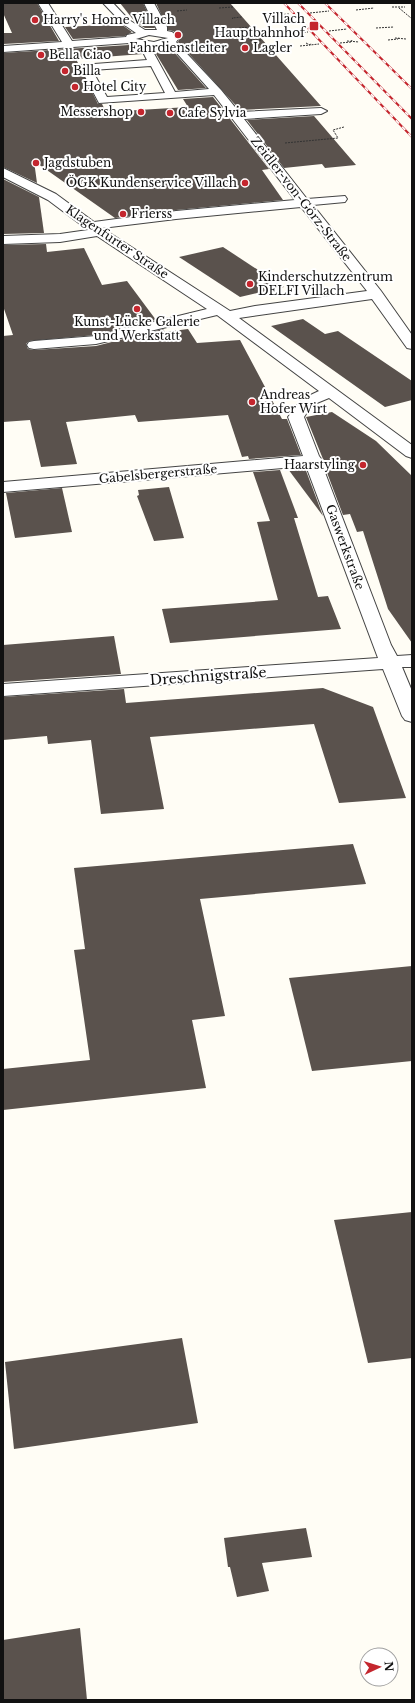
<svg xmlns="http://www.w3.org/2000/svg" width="415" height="1703" font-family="'Libre Baskerville',serif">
  <rect width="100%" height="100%" fill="#fffdf5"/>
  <!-- building -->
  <g fill="#5a524d">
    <path d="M3 3H37L59 41 3 44V33H12L3 13Z"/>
    <path d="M120 3H143L155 28H145L135 22Z"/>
    <path d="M156 3H230L321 106 240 110 178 42 180 37 173 31 168 30Z"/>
    <path d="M121 24 132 32 125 36 73 39 65 27Z"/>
    <path d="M129 45 142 48 141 50 143 54 76 59 98 104H102L106 112 188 107 183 99 213 97 269 169 262 170 283 200 176 210 115 218 34 161 37 183 3 167V53Z"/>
    <path d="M169 48 173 51 206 88 178 90 153 49Z"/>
    <path d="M314 116 356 165 325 168 322 164 284 168 247 120Z"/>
    <path d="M3 179 39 197 44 233 3 234Z"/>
    <path d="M46 244 47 252 84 248 102 285 127 281 156 320 96 335 29 341 26 344 28 349 34 350 96 346 163 329 165 332 188 329 197 343 240 340 282 419H287L301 455 249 459 248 456 242 457 228 415 138 422 135 415 66 422 77 464 41 467 30 420 3 422V336L13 335 3 306V245Z"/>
    <path d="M223 247 284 287 240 297 179 257Z"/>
    <path d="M303 319 325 334 338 331 412 381V400L385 407 271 326Z"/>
    <path d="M332 412 376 441 412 476V643L388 609 363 531 357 532 350 514 343 515 323 462V459L306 417Z"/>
    <path d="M305 468 323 516 288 469Z"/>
    <path d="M280 470 298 518H294L318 597 328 596 341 629 170 643 162 609 278 600 257 522 270 521 253 472Z"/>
    <path d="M169 487 184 538 154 541 137 496 139 495 138 490Z"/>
    <path d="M62 488 72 532 15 538 6 493Z"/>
    <path d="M114 636 121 674 3 682V645Z"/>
    <path d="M323 688 373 707 406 798 339 803 314 724 150 737 164 809 101 814 91 740 48 744 47 736 3 740V697L124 689 126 703Z"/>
    <path d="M353 844 366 884 200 899 225 1016 192 1020 206 1088 3 1110V1069L90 1060 74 950 85 949 74 868Z"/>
    <path d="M412 966V1061L312 1071 289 978Z"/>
    <path d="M412 1212V1358L368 1363 334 1220Z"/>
    <path d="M182 1338 198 1423 14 1449 5 1362Z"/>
    <path d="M306 1528 312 1557 262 1563 269 1591 237 1597 230 1567H228L224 1538Z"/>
    <path d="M80 1628 87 1700H3V1640Z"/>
  </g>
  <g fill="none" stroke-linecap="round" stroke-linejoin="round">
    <!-- minor casing -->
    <g stroke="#444" stroke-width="2">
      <path id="minor" d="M38 3H48L72 41 126 37 127 35 136 33 123 24 103 3H113L129 20 145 30H157L144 3H154L167 27V31L172 32 179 38 176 42 221 90 239 112 321 108 327 111 321 114 244 119 307 199 345 196 347 199 345 202 313 205 381 291 412 335V349L407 348 372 299 239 318 412 445V458L406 456 329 398 312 405 304 417 319 456 322 460 321 462 391 645 397 656 412 655V667H402L412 691V722L405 720 402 716 383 669 3 696V684L378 658 306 466 3 492V482L303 456 288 417 302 399 319 391 217 315 96 344 34 349 29 348 27 345 29 342 34 341 96 336 207 309 97 236 60 242 3 244V236L60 234 88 230 48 200 3 177V168L56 194 94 222 176 211 295 200 214 95 99 103 80 67 81 65 147 60 142 50 145 47 129 43 3 52V46L62 42ZM149 35 168 38 154 42 136 39ZM169 46 174 50 209 89 175 92 151 48ZM151 66 165 93 107 97 92 70ZM301 207 367 291 255 306 230 311 102 228 176 219Z"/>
    </g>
    <!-- path -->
    <g stroke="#333" stroke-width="1" stroke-dasharray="2 1" stroke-linecap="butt">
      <path d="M392 7H405"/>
      <path d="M219 8 233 7"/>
      <path d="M399 8 411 18"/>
      <path d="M356 10 374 8"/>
      <path d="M177 11 187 10"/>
      <path d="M310 13 329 11"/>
      <path d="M272 15 290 14"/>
      <path d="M233 19 232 18 242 17"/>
      <path d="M239 28 251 27"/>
      <path d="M376 28 394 27"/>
      <path d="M329 31 347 29"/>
      <path d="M289 33 308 32"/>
      <path d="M248 38 260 37"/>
      <path d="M395 38 406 39"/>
      <path d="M250 40H262"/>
      <path d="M388 40 398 39 399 37"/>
      <path d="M347 41 359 42"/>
      <path d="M306 43 310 45 319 44"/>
      <path d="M340 43 351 42 352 40"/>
      <path d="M300 46 310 45 311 43"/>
      <path d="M285 143 338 138 333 130 344 127"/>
    </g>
    <!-- minor -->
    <use href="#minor" fill="#fff" fill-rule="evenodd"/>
    <!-- rail casing -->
    <g stroke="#c4262e" stroke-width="2">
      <g id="rail">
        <path d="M284 3 412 137"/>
        <path d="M298 3 412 119"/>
        <path d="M325 3 412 89"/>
      </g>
    </g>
    <!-- rail -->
    <use href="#rail" stroke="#fff" stroke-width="1.5" stroke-dasharray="4.5" stroke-linecap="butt"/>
  </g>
  <!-- markers -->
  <g fill="#c4262e" stroke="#fff" stroke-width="1.5">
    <circle cx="35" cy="20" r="4"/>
    <rect x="309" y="21" width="10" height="10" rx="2"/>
    <circle cx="178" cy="35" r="4"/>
    <circle cx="245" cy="48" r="4"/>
    <circle cx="41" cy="55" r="4"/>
    <circle cx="65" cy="71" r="4"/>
    <circle cx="75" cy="87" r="4"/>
    <circle cx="141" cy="112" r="4"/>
    <circle cx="170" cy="113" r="4"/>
    <circle cx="36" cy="163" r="4"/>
    <circle cx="245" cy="183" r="4"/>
    <circle cx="123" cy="214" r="4"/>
    <circle cx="250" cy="284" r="4"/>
    <circle cx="137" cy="309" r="4"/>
    <circle cx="252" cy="402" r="4"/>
    <circle cx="363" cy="465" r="4"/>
  </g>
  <g text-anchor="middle" stroke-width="4" stroke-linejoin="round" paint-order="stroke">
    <!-- far-poi labels -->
    <g font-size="12" fill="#111" stroke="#fff" text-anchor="start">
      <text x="305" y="23" text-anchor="end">Villach<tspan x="305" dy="14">Hauptbahnhof</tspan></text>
      <text x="43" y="24">Harry's Home Villach</text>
      <text x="178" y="52" text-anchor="middle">Fahrdienstleiter</text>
      <text x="253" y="52">Lagler</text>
      <text x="49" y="59">Bella Ciao</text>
      <text x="73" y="75">Billa</text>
      <text x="83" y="91">Hotel City</text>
      <text x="133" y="116" text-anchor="end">Messershop</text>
      <text x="178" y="117">Cafe Sylvia</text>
      <text x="44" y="167">Jagdstuben</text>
      <text x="237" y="187" text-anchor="end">ÖGK Kundenservice Villach</text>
      <text x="131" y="218">Frierss</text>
      <text x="258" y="281">Kinderschutzzentrum<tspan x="258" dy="14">DELFI Villach</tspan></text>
      <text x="137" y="326" text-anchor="middle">Kunst-Lücke Galerie<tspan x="137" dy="14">und Werkstatt</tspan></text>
      <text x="260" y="399">Andreas<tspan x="260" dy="14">Hofer Wirt</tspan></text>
      <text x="355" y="469" text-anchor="end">Haarstyling</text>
    </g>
    <!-- far-street labels -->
    <g font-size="12" fill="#111" stroke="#fff">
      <text transform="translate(301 199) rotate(52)" y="4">Zeidler-von-Görz-Straße</text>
      <text transform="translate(117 242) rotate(34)" y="4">Klagenfurter Straße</text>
      <text transform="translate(158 474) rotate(-5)" y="4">Gabelsbergerstraße</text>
      <text transform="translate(345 547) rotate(70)" y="4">Gaswerkstraße</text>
    </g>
    <!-- street labels -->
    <g font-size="14" fill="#111" stroke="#fff">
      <text transform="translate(208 676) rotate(-4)" y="5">Dreschnigstraße</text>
    </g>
  </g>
  <!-- border -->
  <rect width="415" height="1703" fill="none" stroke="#111111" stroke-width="8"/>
  <!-- north arrow -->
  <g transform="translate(379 1667) rotate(86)"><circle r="19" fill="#ffffff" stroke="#a0a0a0"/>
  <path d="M0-3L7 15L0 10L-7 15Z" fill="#c4262e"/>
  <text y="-6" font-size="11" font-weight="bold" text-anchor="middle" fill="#111111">N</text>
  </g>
</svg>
